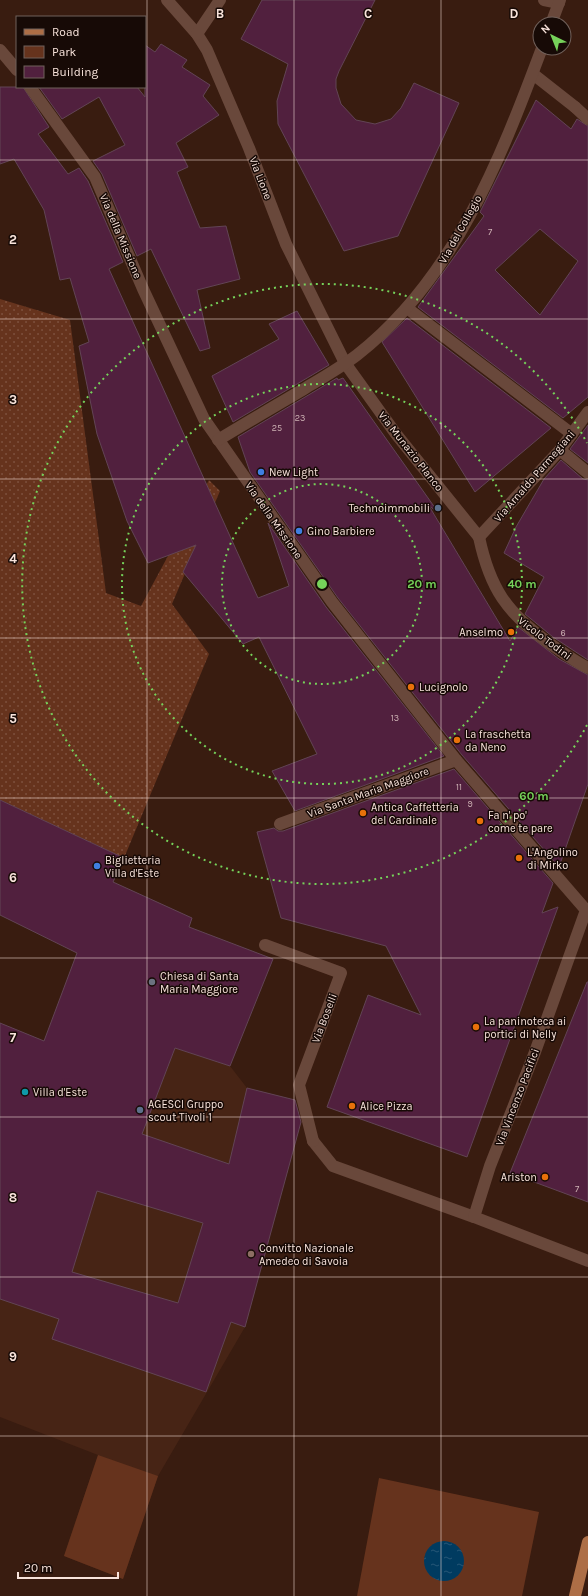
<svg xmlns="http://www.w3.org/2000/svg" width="588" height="1596" font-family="Karla,sans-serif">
  <defs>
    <pattern id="garden-dots" width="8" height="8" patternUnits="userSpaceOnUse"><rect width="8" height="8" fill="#66331d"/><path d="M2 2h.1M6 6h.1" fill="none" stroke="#7d503d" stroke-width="1.8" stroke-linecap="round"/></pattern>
    <pattern id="water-ripples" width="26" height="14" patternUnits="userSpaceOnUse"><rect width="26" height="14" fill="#003b60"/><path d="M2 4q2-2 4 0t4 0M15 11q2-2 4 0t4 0" fill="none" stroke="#265776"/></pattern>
  </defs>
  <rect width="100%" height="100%" fill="#391c10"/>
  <!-- built -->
  <path fill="#472415" d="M175 1048 230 1066 247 1088 283 1097 301 1120 245 1327 158 1476 123 1579 64 1556 98 1455 0 1417V1166L142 1134Z"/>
  <!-- park -->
  <g fill="#66331d">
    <path d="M98 1455 158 1476 123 1579 64 1556Z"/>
    <path d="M379 1478 539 1512 522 1596H357Z"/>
  </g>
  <!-- garden -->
  <path fill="url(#garden-dots)" d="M0 299 70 320 106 593 141 606 209 480 220 491 172 604 209 654 124 858 0 800Z"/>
  <!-- water -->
  <circle fill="url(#water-ripples)" cx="444" cy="1561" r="20"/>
  <!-- building -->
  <g fill="#51203e" stroke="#624455" fill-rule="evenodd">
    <path d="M262 0H375L339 71 336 79V88L341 104 356 120 375 124 391 119 401 108 414 83 459 103 398 236 344 251 278 124 277 101 288 64 241 39Z"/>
    <path d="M161 44 187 60 182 67 210 85 203 96 219 115 176 143 188 167 177 172 200 228 226 226 240 279 197 290 210 348 200 351 151 249 137 256 102 174 93 161 125 145 99 97 62 119 39 87H137L145 97V45L155 52Z"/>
    <path d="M0 87H23L49 127 38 134 68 174 79 168 88 181 123 262 109 269 258 598 289 586 268 523 326 607 444 756 295 811 272 771 317 754 259 637 243 644 183 572 196 545 148 563 127 521 97 434 79 346 89 342 70 278 60 280 44 210 14 159 0 164Z"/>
    <path d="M536 100 571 129 577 119 588 126V397L563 418 418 307 484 216 480 212ZM540 229 578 261 540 315 495 270Z"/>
    <path d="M297 311 329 365 233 422 212 376 279 339 269 324Z"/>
    <path d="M407 318 551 428 475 492 382 342Z"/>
    <path d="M337 378 338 380 343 378 438 512 429 506 510 641 518 627 559 659 588 675V784L559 867 462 755 338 598 250 472 238 437Z"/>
    <path d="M588 425V463L570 449Z"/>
    <path d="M561 460 583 479 588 480V660L553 637 525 614 544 577 504 553 516 527 544 479Z"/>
    <path d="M454 769 553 883 542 913 558 907 467 1157 327 1107 368 995 421 1015 386 946 281 918 257 832 274 828 278 831H283Z"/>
    <path d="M0 800 124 858 113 882 192 918 189 927 273 959 230 1066 175 1048 142 1134 229 1164 247 1088 295 1100 301 1122 245 1327 231 1322 206 1392 52 1339 59 1319 0 1299V1023L44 1041 77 953 0 915ZM97 1191 203 1223 178 1303 72 1272Z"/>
    <path d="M587 982H588V1202L510 1173Z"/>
  </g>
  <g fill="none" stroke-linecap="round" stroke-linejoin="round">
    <!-- service -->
    <path stroke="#69483b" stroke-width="12" d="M313 1141 333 1166 474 1217"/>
    <!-- pedestrian -->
    <g stroke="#69483b" stroke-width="12">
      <path d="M575 107 588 119"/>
      <path d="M407 308 572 434"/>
      <path d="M560 450 588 473"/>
      <path d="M479 537C490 589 507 613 549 643 562 652 574 661 588 668"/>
      <path d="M280 824 456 760"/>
      <path d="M265 945 341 973 299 1085 313 1141"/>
    </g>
    <!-- minor -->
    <g stroke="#69483b" stroke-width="12">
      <path d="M167 0 197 34 207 50 249 148 286 244 345 363 396 434 479 537 560 450 588 412"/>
      <path d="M544 0 559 3"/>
      <path d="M551 24 560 0"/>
      <path d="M197 34 220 0"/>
      <path d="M0 50 17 70"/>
      <path d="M533 74 575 107"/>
      <path d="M30 87 95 177 143 289 204 419 332 602 456 760 586 910 535 1052 490 1166 474 1217 588 1261"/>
      <path d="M218 440C246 423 275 406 304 389 322 378 340 368 357 355 454 279 500 160 542 48"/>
    </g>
    <!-- primary -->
    <path stroke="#ad6e46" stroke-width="12" d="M575 1596 588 1542"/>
  </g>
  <!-- grid -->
  <path fill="none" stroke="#f8e3db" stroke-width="1" stroke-opacity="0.55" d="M147 0V1596M294 0V1596M441 0V1596M0 160H588M0 319H588M0 479H588M0 638H588M0 798H588M0 958H588M0 1117H588M0 1277H588M0 1436H588"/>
  <!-- distance rings -->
  <g fill="none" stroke="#76d25a" stroke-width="2" stroke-dasharray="2 4">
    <circle cx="322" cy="584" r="100"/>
    <circle cx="322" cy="584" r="200"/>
    <path d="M587 725A300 300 0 1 1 587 443"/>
  </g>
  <!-- markers -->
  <g fill="#3f7fe0" stroke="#170a06" stroke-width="1.5">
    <circle cx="261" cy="472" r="4"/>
    <circle cx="299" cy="531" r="4"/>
    <circle cx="97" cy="866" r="4"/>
  </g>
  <g fill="#5c6f8a" stroke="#170a06" stroke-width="1.5">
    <circle cx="438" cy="508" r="4"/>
    <circle cx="140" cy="1110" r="4"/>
  </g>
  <g fill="#e8710a" stroke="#170a06" stroke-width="1.5">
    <circle cx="511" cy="632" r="4"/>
    <circle cx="411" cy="687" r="4"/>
    <circle cx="457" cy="740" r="4"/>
    <circle cx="363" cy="813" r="4"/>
    <circle cx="480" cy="821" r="4"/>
    <circle cx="519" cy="858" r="4"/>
    <circle cx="476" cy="1027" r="4"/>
    <circle cx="352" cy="1106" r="4"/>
    <circle cx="545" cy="1177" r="4"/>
  </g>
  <circle fill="#6b7280" stroke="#170a06" stroke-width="1.5" cx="152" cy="982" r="4"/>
  <circle fill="#0f9aa8" stroke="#170a06" stroke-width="1.5" cx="25" cy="1092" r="4"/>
  <circle fill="#8d6e63" stroke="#170a06" stroke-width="1.5" cx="251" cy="1254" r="4"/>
  <g text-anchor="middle" stroke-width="3" stroke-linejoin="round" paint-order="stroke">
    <!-- number labels -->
    <g font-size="9" fill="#ceb2b4">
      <text x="490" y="235">7</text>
      <text x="300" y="421">23</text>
      <text x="441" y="429">1</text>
      <text x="277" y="431">25</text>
      <text x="563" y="636">6</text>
      <text x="395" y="721">13</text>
      <text x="459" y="790">11</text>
      <text x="470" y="807">9</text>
      <text x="577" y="1192">7</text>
    </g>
    <!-- street labels -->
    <g font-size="11" fill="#f8e3db" stroke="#170a06">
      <text transform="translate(261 178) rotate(69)" y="4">Via Lione</text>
      <text transform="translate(460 229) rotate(-61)" y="4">Via del Collegio</text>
      <text transform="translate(121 236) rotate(67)" y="4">Via della Missione</text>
      <text transform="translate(411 451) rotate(52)" y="4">Via Munazio Planco</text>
      <text transform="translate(534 476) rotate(-49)" y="4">Via Arnaldo Parmegiani</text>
      <text transform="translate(274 520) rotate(55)" y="4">Via della Missione</text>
      <text transform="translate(545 638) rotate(37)" y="4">Vicolo Todini</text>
      <text transform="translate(368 792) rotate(-20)" y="4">Via Santa Maria Maggiore</text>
      <text transform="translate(324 1018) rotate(-69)" y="4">Via Boselli</text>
      <text transform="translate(517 1097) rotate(-69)" y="4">Via Vincenzo Pacifici</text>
    </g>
    <!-- poi labels -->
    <g font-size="11" fill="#f8e3db" stroke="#170a06" text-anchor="start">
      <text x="269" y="476">New Light</text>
      <text x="430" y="512" text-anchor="end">Technoimmobili</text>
      <text x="307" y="535">Gino Barbiere</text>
      <text x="503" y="636" text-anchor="end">Anselmo</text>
      <text x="419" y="691">Lucignolo</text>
      <text x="465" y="738">La fraschetta<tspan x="465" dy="13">da Neno</tspan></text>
      <text x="371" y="811">Antica Caffetteria<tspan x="371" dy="13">del Cardinale</tspan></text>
      <text x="488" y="819">Fa n' po'<tspan x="488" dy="13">come te pare</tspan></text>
      <text x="527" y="856">L'Angolino<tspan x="527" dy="13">di Mirko</tspan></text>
      <text x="105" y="864">Biglietteria<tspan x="105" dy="13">Villa d'Este</tspan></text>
      <text x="160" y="980">Chiesa di Santa<tspan x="160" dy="13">Maria Maggiore</tspan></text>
      <text x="484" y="1025">La paninoteca ai<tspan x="484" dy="13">portici di Nelly</tspan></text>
      <text x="33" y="1096">Villa d'Este</text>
      <text x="148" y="1108">AGESCI Gruppo<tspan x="148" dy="13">scout Tivoli 1</tspan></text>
      <text x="360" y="1110">Alice Pizza</text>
      <text x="537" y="1181" text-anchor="end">Ariston</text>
      <text x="259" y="1252">Convitto Nazionale<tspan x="259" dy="13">Amedeo di Savoia</tspan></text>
    </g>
  </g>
  <g font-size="13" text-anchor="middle" font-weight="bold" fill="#f8e3db" stroke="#170a06" stroke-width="3" stroke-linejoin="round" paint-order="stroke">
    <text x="220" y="18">B</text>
    <text x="368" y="18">C</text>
    <text x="514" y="18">D</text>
    <text x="13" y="244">2</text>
    <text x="13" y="404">3</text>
    <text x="13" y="563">4</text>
    <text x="13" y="723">5</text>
    <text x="13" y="882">6</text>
    <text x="13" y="1042">7</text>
    <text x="13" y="1202">8</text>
    <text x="13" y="1361">9</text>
  </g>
  <circle cx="322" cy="584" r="6" fill="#76d25a" stroke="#170a06" stroke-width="2"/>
  <g font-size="12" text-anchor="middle" font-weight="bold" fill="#76d25a" stroke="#170a06" stroke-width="3" stroke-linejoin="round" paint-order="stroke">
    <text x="422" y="588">20 m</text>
    <text x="522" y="588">40 m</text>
    <text x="534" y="800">60 m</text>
  </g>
  <!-- legend -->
  <rect x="16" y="16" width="130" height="72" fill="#170a06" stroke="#71615b"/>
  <rect x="24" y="29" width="20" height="6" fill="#ad6e46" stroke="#71615b"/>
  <text x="52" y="36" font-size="12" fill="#f8e3db">Road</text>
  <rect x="24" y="46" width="20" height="12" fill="#66331d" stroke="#71615b"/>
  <text x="52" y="56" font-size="12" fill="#f8e3db">Park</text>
  <rect x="24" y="66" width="20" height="12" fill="#51203e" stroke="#71615b"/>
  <text x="52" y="76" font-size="12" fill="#f8e3db">Building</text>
  <!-- north arrow -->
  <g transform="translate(552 36) rotate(317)"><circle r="19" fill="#170a06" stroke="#71615b"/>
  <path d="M0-3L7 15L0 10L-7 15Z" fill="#76d25a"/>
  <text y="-6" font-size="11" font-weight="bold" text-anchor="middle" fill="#f8e3db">N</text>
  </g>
  <!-- scale -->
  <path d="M18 1572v6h100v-6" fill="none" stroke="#f8e3db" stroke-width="2"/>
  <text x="24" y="1572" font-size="12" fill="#f8e3db" stroke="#170a06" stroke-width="3" paint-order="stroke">20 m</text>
</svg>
